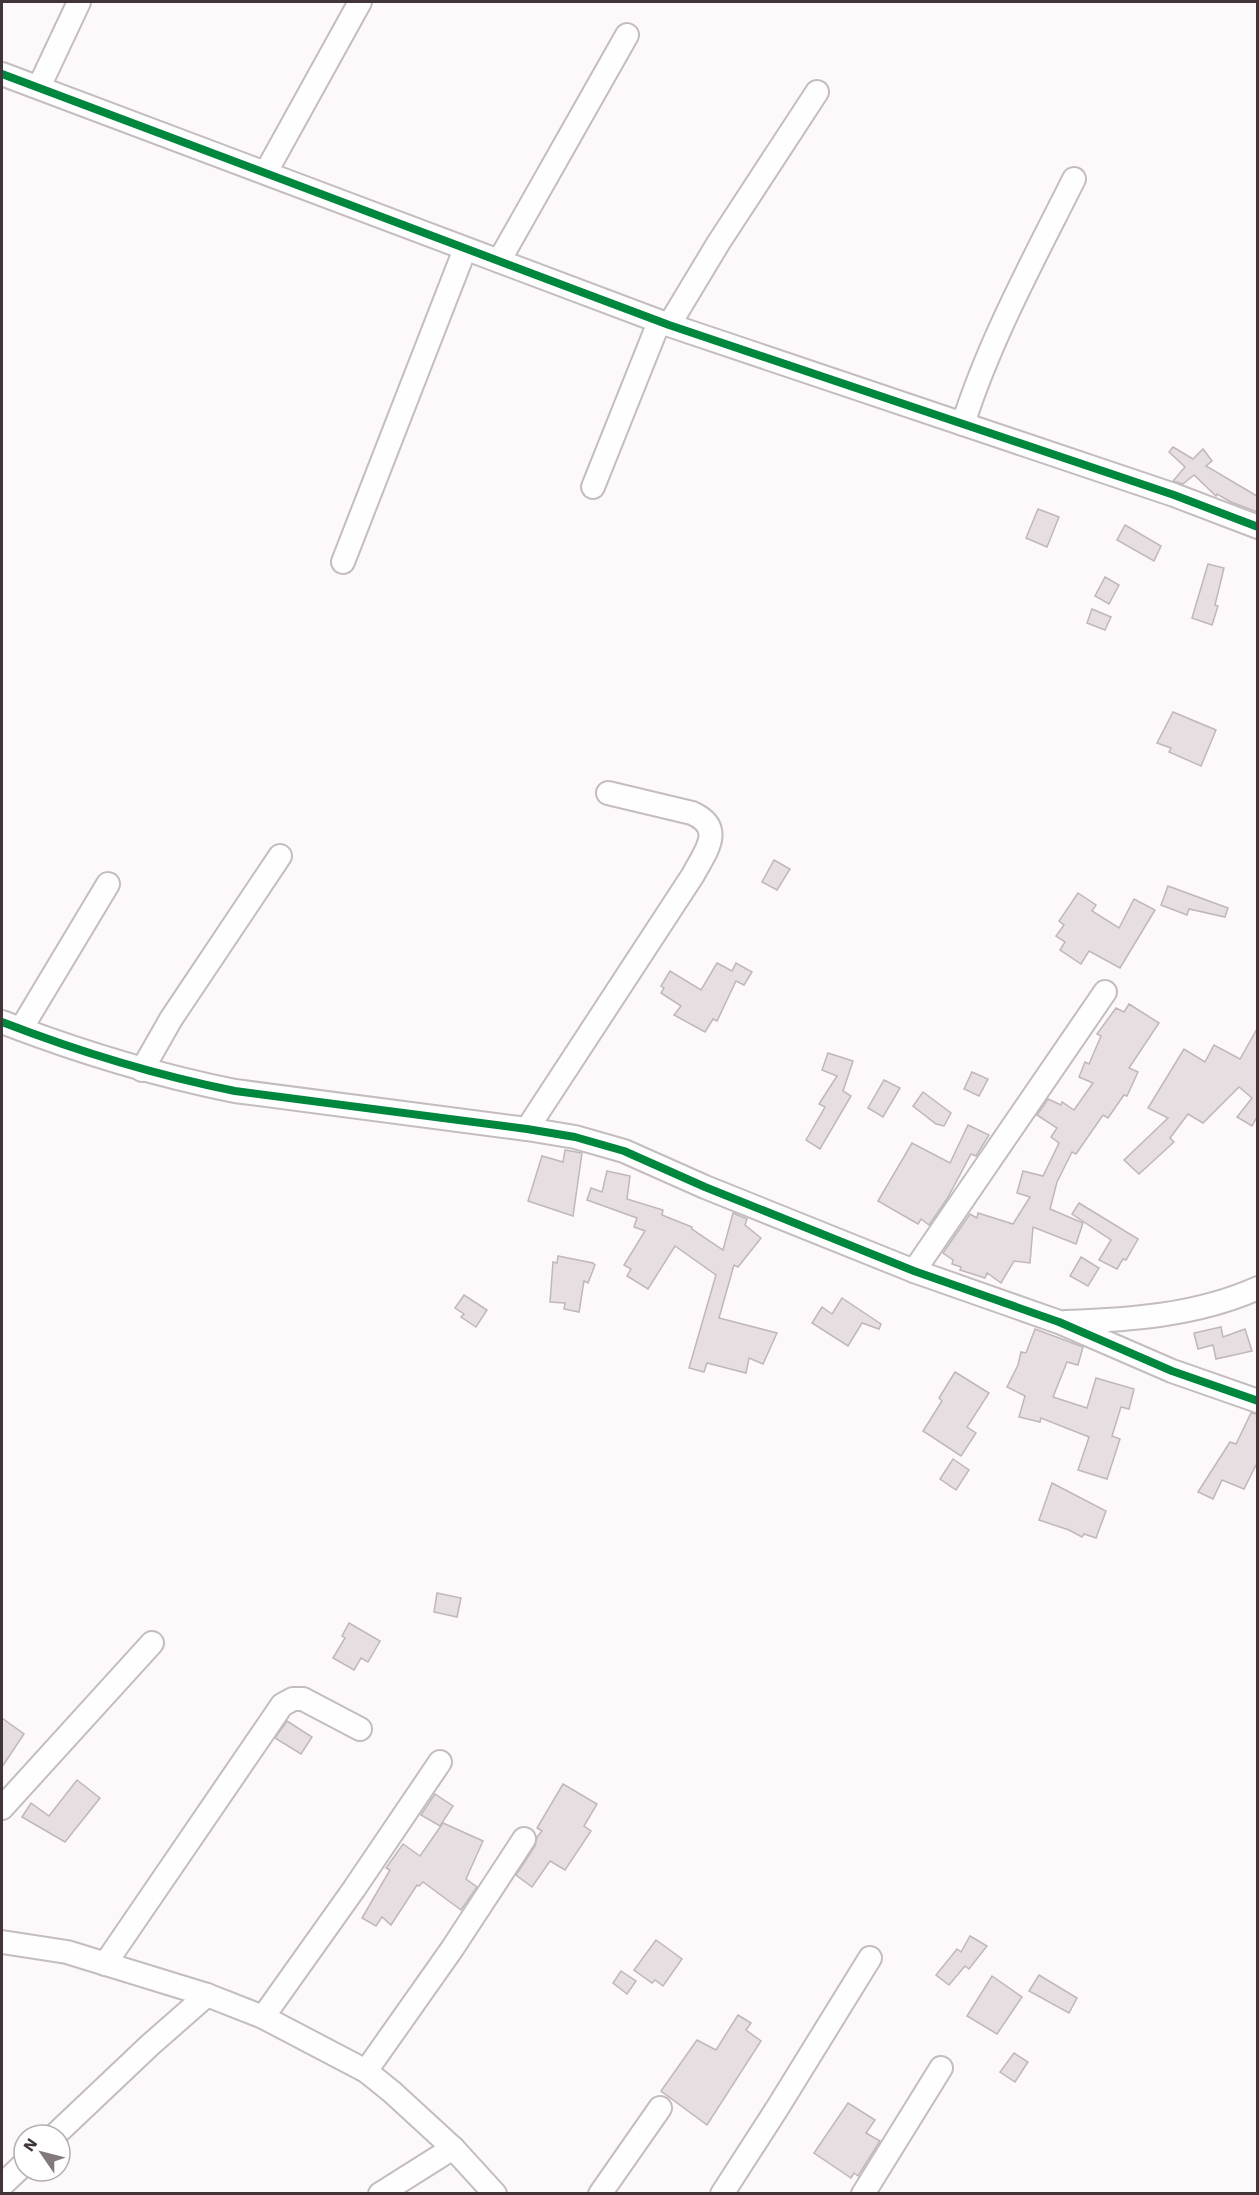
<svg xmlns="http://www.w3.org/2000/svg" width="1259" height="2195" font-family="'Work Sans',sans-serif">
  <rect width="100%" height="100%" fill="#fdf8fa"/>
  <!-- building -->
  <g fill="#e6dee0" stroke="#bfb7ba" stroke-width="1.5">
    <path d="M1173 447 1193 459 1203 449 1212 461 1206 466 1257 496V512L1231 502 1217 494 1216 496 1194 475 1183 484 1173 481 1185 467 1169 452Z"/>
    <path d="M1038 509 1059 517 1047 547 1026 538Z"/>
    <path d="M1125 525 1161 546 1154 561 1117 540Z"/>
    <path d="M1208 564 1224 568 1215 605 1218 606 1212 625 1192 618Z"/>
    <path d="M1105 577 1119 585 1109 604 1095 596Z"/>
    <path d="M1092 609 1111 617 1105 630 1087 623Z"/>
    <path d="M1173 712 1216 730 1201 766 1169 752 1171 748 1157 743Z"/>
    <path d="M774 860 790 869 777 890 762 882Z"/>
    <path d="M1168 886 1228 908 1225 917 1189 909 1187 915 1161 905Z"/>
    <path d="M1078 893 1096 905 1092 911 1119 928 1134 899 1155 910 1120 968 1089 951 1081 964 1060 950 1065 942 1056 936 1064 925 1059 921Z"/>
    <path d="M717 963 732 971 736 963 752 972 744 985 736 981 717 1021 713 1019 705 1032 674 1015 681 1006 661 993 664 988 661 986 670 971 701 990Z"/>
    <path d="M1129 1004 1159 1023 1129 1068 1138 1072 1127 1096 1124 1095 1108 1118 1103 1115 1076 1154 1072 1152 1057 1182 1050 1209 1083 1223 1076 1244 1033 1227 1030 1263 1014 1261 1001 1283 987 1273 985 1278 960 1270 961 1267 952 1264 953 1260 943 1253 970 1214 977 1218 978 1213 1013 1224 1030 1197 1017 1193 1023 1171 1043 1176 1059 1143 1051 1137 1057 1128 1037 1115 1048 1099 1061 1105 1062 1102 1074 1110 1093 1083 1079 1077 1085 1062 1089 1064 1101 1036 1097 1034 1116 1008 1124 1012Z"/>
    <path d="M1257 1029V1117L1252 1126 1237 1117 1252 1098 1239 1087 1203 1123 1188 1114 1170 1138 1174 1142 1139 1174 1124 1160 1168 1118 1148 1108 1184 1049 1205 1062 1214 1045 1240 1059Z"/>
    <path d="M828 1053 853 1061 843 1091 851 1096 820 1149 806 1140 825 1107 819 1104 837 1076 822 1070Z"/>
    <path d="M972 1072 988 1079 979 1096 964 1089Z"/>
    <path d="M884 1080 900 1088 883 1117 868 1108Z"/>
    <path d="M923 1092 951 1113 944 1126 936 1124 913 1106Z"/>
    <path d="M968 1125 989 1135 976 1156 971 1154 947 1199 929 1225 921 1219 918 1224 878 1201 912 1143 950 1163Z"/>
    <path d="M565 1150 582 1153 573 1216 528 1201 542 1156 563 1162Z"/>
    <path d="M607 1171 630 1176 627 1199 663 1210 662 1215 692 1227V1229L723 1250 733 1213 747 1219 745 1225 761 1238 738 1267 734 1265 719 1318 777 1333 763 1364 749 1358 746 1373 707 1363 704 1372 689 1368 716 1275 675 1246 648 1289 627 1276 631 1269 624 1265 645 1231 634 1227 637 1218 587 1200 591 1188 602 1192Z"/>
    <path d="M1079 1203 1138 1239 1126 1260 1123 1259 1117 1269 1099 1260 1111 1240 1072 1214Z"/>
    <path d="M558 1256 593 1263 595 1265 588 1283 584 1281 579 1312 564 1309 565 1303 550 1302 553 1262 557 1263Z"/>
    <path d="M1081 1257 1099 1268 1088 1286 1070 1276Z"/>
    <path d="M464 1295 487 1310 476 1327 461 1317 464 1314 455 1308Z"/>
    <path d="M842 1298 881 1324 879 1329 862 1323 848 1346 812 1323 822 1307 832 1314Z"/>
    <path d="M1221 1327 1223 1337 1245 1329 1252 1351 1216 1359 1213 1345 1198 1349 1194 1333Z"/>
    <path d="M1035 1329 1083 1347 1078 1365 1067 1362 1053 1397 1087 1408 1096 1378 1134 1389 1129 1409 1121 1407 1112 1436 1120 1439 1107 1479 1078 1470 1089 1437 1041 1418 1040 1422 1019 1417 1025 1396 1007 1387 1018 1365 1021 1352 1026 1353Z"/>
    <path d="M955 1372 989 1393 967 1427 976 1433 961 1456 923 1431 942 1401 939 1398Z"/>
    <path d="M1251 1413 1257 1414V1463L1244 1489 1222 1480 1213 1499 1198 1492 1230 1442 1236 1444Z"/>
    <path d="M953 1459 969 1470 956 1490 940 1479Z"/>
    <path d="M1052 1483 1106 1511 1096 1538 1084 1534 1082 1537 1069 1530 1039 1520Z"/>
    <path d="M437 1593 461 1598 457 1617 434 1612Z"/>
    <path d="M349 1623 380 1641 368 1662 361 1658 354 1670 333 1658 345 1638 342 1636Z"/>
    <path d="M2 1718 24 1734 2 1767Z"/>
    <path d="M287 1721 312 1737 301 1754 275 1738Z"/>
    <path d="M77 1780 100 1798 65 1842 22 1817 31 1803 49 1816Z"/>
    <path d="M563 1784 597 1804 584 1826 591 1831 565 1870 550 1861 532 1887 516 1875 535 1846 537 1837 542 1831 537 1828Z"/>
    <path d="M435 1794 453 1806 440 1826 421 1815Z"/>
    <path d="M443 1823 483 1841 466 1879 477 1887 461 1910 423 1882 419 1886 417 1885 391 1925 382 1917 376 1926 362 1918 390 1870 386 1868 403 1844 420 1856Z"/>
    <path d="M970 1936 987 1946 969 1969 965 1966 949 1985 936 1975 957 1949 961 1952Z"/>
    <path d="M656 1940 682 1959 663 1986 655 1980 652 1983 634 1970Z"/>
    <path d="M621 1971 636 1981 627 1994 613 1983Z"/>
    <path d="M1039 1975 1077 1998 1069 2013 1029 1991Z"/>
    <path d="M992 1976 1022 1997 997 2034 967 2016Z"/>
    <path d="M738 2015 751 2023 746 2030 761 2041 707 2125 661 2091 697 2040 716 2050Z"/>
    <path d="M1014 2053 1028 2062 1015 2082 1000 2072Z"/>
    <path d="M848 2103 875 2120 866 2133 880 2141 858 2176 854 2173 851 2178 814 2153Z"/>
  </g>
  <g fill="none" stroke-linecap="round" stroke-linejoin="round">
    <!-- minor casing -->
    <g stroke="#c4bdbf" stroke-width="26">
      <g id="minor">
        <path d="M2 74 669 325 1174 495 1258 527"/>
        <path d="M39 87 79 2"/>
        <path d="M266 172 360 2"/>
        <path d="M499 261 627 35"/>
        <path d="M669 325 719 242 817 92"/>
        <path d="M963 424C990 339 1034 259 1074 179"/>
        <path d="M593 487 659 322"/>
        <path d="M343 562 465 249"/>
        <path d="M2 1022C77 1051 155 1075 235 1091L527 1129 575 1137 624 1151 705 1187 914 1271 1059 1322 1172 1371 1258 1401"/>
        <path d="M21 1029 108 884"/>
        <path d="M142 1070 171 1019 280 856"/>
        <path d="M527 1129 693 875C705 852 726 828 692 813L608 793"/>
        <path d="M914 1271 1105 992"/>
        <path d="M1066 1322C1130 1320 1198 1315 1258 1288"/>
        <path d="M2 1808 152 1643"/>
        <path d="M2 1942 67 1952 207 1995 263 2017 366 2071 392 2092 453 2148 495 2194"/>
        <path d="M105 1964 282 1705 293 1699H303L360 1729"/>
        <path d="M263 2017 354 1889 440 1762"/>
        <path d="M366 2071 452 1949 524 1839"/>
        <path d="M55 2135 150 2045 207 1995"/>
        <path d="M2 2185 24 2164"/>
        <path d="M380 2194 453 2148"/>
        <path d="M600 2194 660 2108"/>
        <path d="M722 2194 778 2107 870 1958"/>
        <path d="M863 2194 941 2068"/>
      </g>
    </g>
    <!-- minor -->
    <use href="#minor" stroke="#fffefe" stroke-width="22"/>
    <!-- cycleway casing -->
    <g stroke="#fff" stroke-width="11">
      <g id="cycleway">
        <path d="M2 74 669 325 1174 495 1258 527"/>
        <path d="M2 1022C77 1051 155 1075 235 1091L527 1129 575 1137 624 1151 705 1187 914 1271 1059 1322 1172 1371 1258 1401"/>
      </g>
    </g>
    <!-- cycleway -->
    <use href="#cycleway" stroke="#00873e" stroke-width="8"/>
  </g>
  <!-- border -->
  <rect width="1259" height="2195" fill="none" stroke="#413539" stroke-width="6"/>
  <!-- north arrow -->
  <g transform="translate(42 2153) rotate(305)"><circle r="28" fill="#ffffff" stroke="#b3aeb0" stroke-width="1.5"/>
  <path d="M0-4.5L10 22L0 15L-10 22Z" fill="#83797d"/>
  <text y="-9" font-size="16" font-weight="bold" text-anchor="middle" fill="#413539">N</text>
  </g>
</svg>
